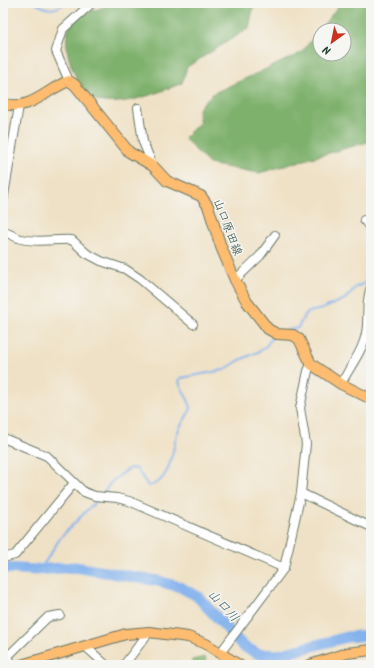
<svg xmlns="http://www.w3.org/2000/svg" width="374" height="668" font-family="Kalam,'Klee One',sans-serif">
  <rect width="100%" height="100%" fill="#f6f6f2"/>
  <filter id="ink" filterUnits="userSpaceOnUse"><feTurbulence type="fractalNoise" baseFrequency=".025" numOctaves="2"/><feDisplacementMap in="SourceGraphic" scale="8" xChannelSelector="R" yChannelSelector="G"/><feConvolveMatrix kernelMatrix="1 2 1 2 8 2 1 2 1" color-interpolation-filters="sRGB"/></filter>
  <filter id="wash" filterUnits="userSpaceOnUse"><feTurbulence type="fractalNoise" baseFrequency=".012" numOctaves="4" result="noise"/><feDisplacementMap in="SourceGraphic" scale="16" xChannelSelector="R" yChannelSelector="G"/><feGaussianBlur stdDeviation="0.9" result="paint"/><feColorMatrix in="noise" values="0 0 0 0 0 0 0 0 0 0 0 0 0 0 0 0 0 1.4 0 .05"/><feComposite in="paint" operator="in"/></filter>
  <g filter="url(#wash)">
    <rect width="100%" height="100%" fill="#efe1c5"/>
    <!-- forest -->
    <g fill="#7eb16c" stroke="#4e7750" fill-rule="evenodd">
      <path d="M114 3H254L249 28 187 67 182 83C157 93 108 114 84 94 74 74 53 33 79 17 89 11 103 8 114 3Z"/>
      <path d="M341 3H371V141L259 173 209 164 184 138 200 122C194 109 204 101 214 93L301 53ZM320 30H344V54H320Z"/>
      <path d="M205 657 207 665H192V660Z"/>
    </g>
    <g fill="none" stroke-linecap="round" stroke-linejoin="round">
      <!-- stream -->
      <g stroke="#81b1ed" stroke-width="2">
        <path d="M35 3C46 9 54 12 65 3"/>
        <path d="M287 330 298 328 304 316 309 312 322 309 345 299 356 287 365 283 371 269"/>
        <path d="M103 494 111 482 130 468 137 469 148 486C171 483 172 451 177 434 180 425 186 418 191 409 189 398 182 392 179 381L181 378 224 370 240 360 260 351 267 345 274 335"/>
        <path d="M40 570 61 537 98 499"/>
      </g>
      <!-- river -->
      <path stroke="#81b1ed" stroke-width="11" d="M3 568 36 570 75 567 158 581 180 587 197 596 244 647 259 654 278 655 347 637 371 635"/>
    </g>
  </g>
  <g filter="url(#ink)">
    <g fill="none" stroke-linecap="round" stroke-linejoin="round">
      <!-- minor casing -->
      <g stroke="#687667" stroke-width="10">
        <g id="minor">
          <path d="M69 81 56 51 63 29 92 3"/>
          <path d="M138 108 143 142 153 166"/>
          <path d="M3 201 19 106"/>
          <path d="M364 220 371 229"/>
          <path d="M3 232C10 233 14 237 21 239 37 243 55 239 72 240L86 253 101 261 125 269 140 279 193 324"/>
          <path d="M235 280 260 256 275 235"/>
          <path d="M341 384C349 368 363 351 366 333 369 318 365 302 371 287"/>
          <path d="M3 438 47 456 84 492 95 496 117 498 129 501 284 568"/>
          <path d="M301 493 371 527"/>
          <path d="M3 558 15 555 74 483"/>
          <path d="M86 647 106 665"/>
          <path d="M221 652 284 568 301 493 306 444 300 408 308 371 311 364"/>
          <path d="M8 656 12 665"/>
          <path d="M3 658 8 656 48 617 60 615"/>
          <path d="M124 665 149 632"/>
        </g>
      </g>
      <!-- major casing -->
      <g stroke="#687667" stroke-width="12">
        <g id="major">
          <path d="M3 103C29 113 46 89 69 81L75 85 129 152 153 166 167 181 201 196 208 206 221 247 235 280 247 302 268 329 277 334 293 335 299 339 311 364 341 384 371 399"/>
          <path d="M21 665 126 634 149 632 188 637 206 644 239 665"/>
          <path d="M310 665 347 653 371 650"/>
        </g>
      </g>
      <!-- minor -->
      <use href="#minor" stroke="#fff" stroke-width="8"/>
      <!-- major -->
      <use href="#major" stroke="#fdbc70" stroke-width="10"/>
    </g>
  </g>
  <g text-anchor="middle" stroke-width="3" stroke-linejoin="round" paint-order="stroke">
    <!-- street labels -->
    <g font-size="12" fill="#1f3d34" stroke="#f6f6f2">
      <text transform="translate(228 227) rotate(69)" y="4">山口原田線</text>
    </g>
    <!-- water labels -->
    <g font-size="13" font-style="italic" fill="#385a62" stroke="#f6f6f2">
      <text transform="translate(224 605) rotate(47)" y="5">山口川</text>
    </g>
  </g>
  <!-- margin -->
  <rect width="374" height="668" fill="none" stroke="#f6f6f2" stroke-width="16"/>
  <!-- north arrow -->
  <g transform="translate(332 42) rotate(213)"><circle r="19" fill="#f6f6f2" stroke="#a0aca6"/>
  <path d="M0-3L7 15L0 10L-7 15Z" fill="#c8321e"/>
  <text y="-6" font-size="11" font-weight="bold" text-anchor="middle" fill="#1f3d34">N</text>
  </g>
</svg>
